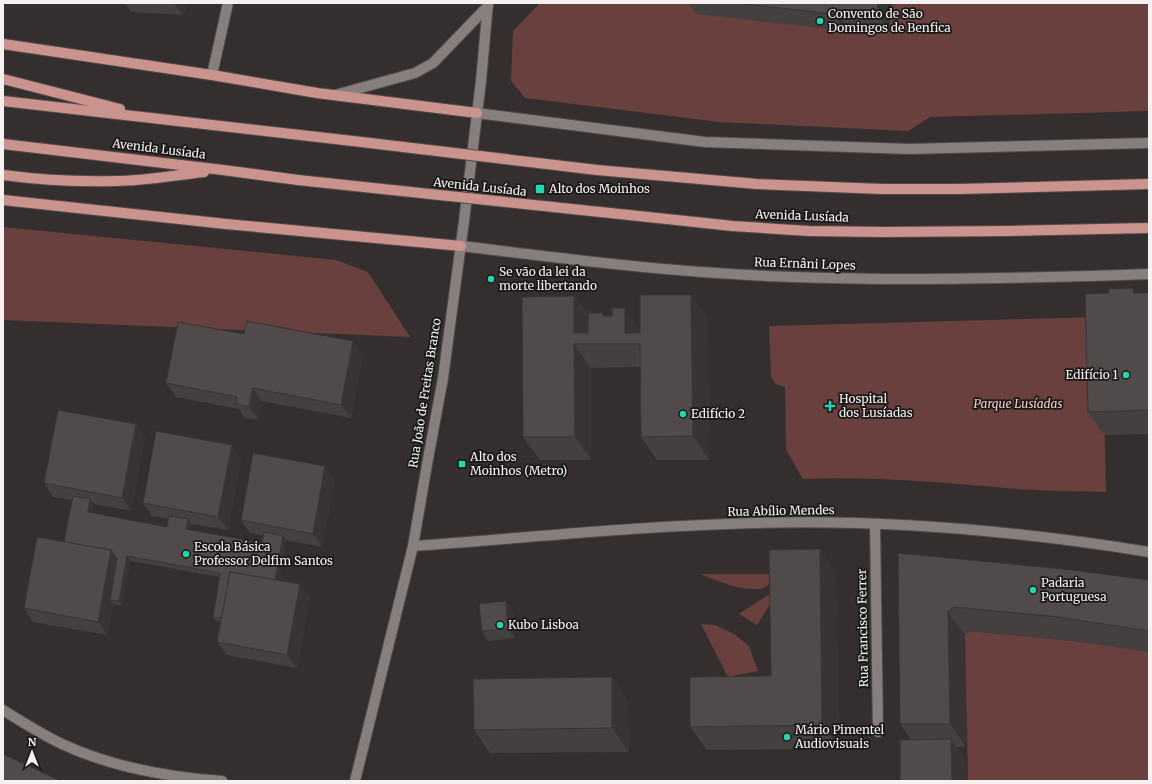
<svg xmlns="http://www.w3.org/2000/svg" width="1152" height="784" font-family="Merriweather,serif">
  <rect width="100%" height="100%" fill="#342f2e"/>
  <!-- green -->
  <g fill="#69403d">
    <path d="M540 3H697L846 31 847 27 892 3H1149V111L930 117 908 131 719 122 525 98 511 81 513 31Z"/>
    <path d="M3 227 336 260 368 272 410 337 3 320Z"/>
    <path d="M1102 317 1106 492C1077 491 1047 491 1018 489 946 483 875 476 803 479L786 450 785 387 776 384 771 377 769 326Z"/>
    <path d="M701 574H773C771 577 770 583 768 585 755 597 714 580 701 574Z"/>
    <path d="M768 595 774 598 757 625 739 614Z"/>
    <path d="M701 624 715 625 734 634 749 646 758 671 728 677Z"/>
    <path d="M970 631 1074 641 1149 651V781H968L965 635Z"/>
  </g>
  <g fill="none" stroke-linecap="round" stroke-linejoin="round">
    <!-- street casing -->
    <g stroke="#504b4b" stroke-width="12">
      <g id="street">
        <path d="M212 75 228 3"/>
        <path d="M335 95 415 73 433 63 488 6"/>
        <path d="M477 113 705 142 909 149 1149 143"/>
        <path d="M461 246C557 258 653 270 750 275 798 278 845 278 893 279 978 279 1063 277 1149 274"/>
        <path d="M875 524 878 732"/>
        <path d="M413 546C526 538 640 526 754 523 885 519 1019 531 1149 552"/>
        <path d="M3 710C22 722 41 734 62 744 111 767 167 777 222 781"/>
        <path d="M355 781 413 546 428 459 443 378 464 221 481 81 488 3"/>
      </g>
    </g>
    <!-- primary casing -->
    <g stroke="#504b4b" stroke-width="12">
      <g id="primary">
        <path d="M3 44 212 75 317 93 477 113"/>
        <path d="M3 79 120 109"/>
        <path d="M3 101 353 141"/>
        <path d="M3 144 223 170 298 180"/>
        <path d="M3 175C41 180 78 182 116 181 145 181 175 175 204 172"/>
        <path d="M882 189H959L1149 184"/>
        <path d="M3 200 226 224 461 246"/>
        <path d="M884 232 1007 231 1149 228"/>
      </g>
    </g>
    <!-- street -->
    <use href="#street" stroke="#867f7e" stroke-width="10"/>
    <!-- primary -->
    <use href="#primary" stroke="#cb938e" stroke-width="10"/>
    <!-- primary-bridge casing -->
    <g stroke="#504b4b" stroke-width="12" stroke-linecap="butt">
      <g id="primary-bridge">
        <path d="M353 141 597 170 757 184 882 189"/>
        <path d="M298 180 733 226 809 231 884 232"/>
      </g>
    </g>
    <!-- primary-bridge -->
    <use href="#primary-bridge" stroke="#cb938e" stroke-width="10"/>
  </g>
  <!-- wall -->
  <g fill="#454040">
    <path d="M125 3H189L183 15 131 12Z"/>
    <path d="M688 3H892L889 31 847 27 846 31 696 14Z"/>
    <path d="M1133 288 1136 293H1149V434L1104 435 1088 412 1109 293Z"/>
    <path d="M691 295 708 318 709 460H657L641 437 640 367 591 368V460H540L523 437 574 296 588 315 612 316 625 308 640 330Z"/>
    <path d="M244 334 353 341 363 355 351 418 262 401 259 420 245 418 239 409 176 397 166 383Z"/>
    <path d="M136 424 145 438 131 511 94 504 92 513 167 527 169 519 152 516 143 503 241 459 228 530 191 524 190 530 262 543 264 536 250 533 241 520 335 479 322 547 286 540 279 580 300 584 310 598 297 668 227 655 217 642 221 622 216 621 213 617 220 577 130 561 122 606 113 604 107 635 33 622 24 608 64 542 72 500 53 497 44 483Z"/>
    <path d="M898 553 1149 580V652L1074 641 970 631 965 635 966 747H957L967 763 968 781H900L911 740 900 724Z"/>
    <path d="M836 572 839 749 707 750 690 727 771 676Z"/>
    <path d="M512 610 515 638 488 641 482 631Z"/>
    <path d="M612 677 628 701 629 752 490 753 474 730Z"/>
  </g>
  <!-- shaded-wall -->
  <g fill="#383434">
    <path d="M174 3H189L183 15Z"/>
    <path d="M878 3H892L889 31 877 14Z"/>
    <path d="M835 10 847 27 846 31 834 14Z"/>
    <path d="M1133 288 1149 311 1133 293Z"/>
    <path d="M691 295 708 318 709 460 693 436Z"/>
    <path d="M574 296 590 320 591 344 574 333Z"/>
    <path d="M625 308 641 331 640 344 625 333Z"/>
    <path d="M353 341 363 355 351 418 341 405Z"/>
    <path d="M574 344 591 368V460L575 437Z"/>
    <path d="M253 388 262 401 259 420 249 407Z"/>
    <path d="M136 424 145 438 131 511 122 498Z"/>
    <path d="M232 445 241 459 228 530 218 517Z"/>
    <path d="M325 466 335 479 322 547 313 534Z"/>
    <path d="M90 499 94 504 91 517 88 512Z"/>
    <path d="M188 519 191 523 189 534 186 529Z"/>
    <path d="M283 536 286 540 277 592 274 587Z"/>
    <path d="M820 549 836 572 839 749 822 725Z"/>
    <path d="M111 550 121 564 110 600 113 604 107 635 98 622Z"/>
    <path d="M127 556 130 561 122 606 119 601Z"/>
    <path d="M300 584 310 598 297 668 287 655Z"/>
    <path d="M506 601 512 610 515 638 508 629Z"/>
    <path d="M948 612 965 635 966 747 950 724Z"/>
    <path d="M612 677 628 701 629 752 612 728Z"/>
    <path d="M951 739 967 763 968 781H952Z"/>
  </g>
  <!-- building -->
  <g fill="#504b4a" stroke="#383434">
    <path d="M735 3H878L877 14 835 10 834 14Z"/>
    <path d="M1133 288V293H1149V410L1088 412 1085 294 1109 293 1108 289Z"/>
    <path d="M640 295H691L693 436 641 437 640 344H574L575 437H523L522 297 574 296V333H588V313H603V316H612V308H625V333H640Z"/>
    <path d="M247 321 353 341 341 405 253 388 249 407 236 404 237 397 166 383 178 322 244 334Z"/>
    <path d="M58 410 136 424 122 498 44 483Z"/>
    <path d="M156 431 232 445 218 517 143 503Z"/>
    <path d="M253 453 325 466 313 534 241 520Z"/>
    <path d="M73 496 90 499 88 512 167 527 169 516 188 519 186 529 262 543 264 532 283 536 275 580 230 572 222 618 213 617 220 573 127 556 119 601 110 600 117 559 111 550 64 542Z"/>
    <path d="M37 537 111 550 98 622 24 608Z"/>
    <path d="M820 549 822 725 690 727V677L771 676 769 550Z"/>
    <path d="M898 553 1063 569 1149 580V631L1058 617 954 607 948 612 950 724H900Z"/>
    <path d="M230 572 300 584 287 655 217 642Z"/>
    <path d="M506 601 508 629 482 631 479 604Z"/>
    <path d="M612 677V728L474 730 473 679Z"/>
    <path d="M951 739 952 781H900V740Z"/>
    <path d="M3 754 61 781H3Z"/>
  </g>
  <!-- markers -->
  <g fill="#25d5ae" stroke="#1a1817" stroke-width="1.5">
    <circle cx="820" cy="21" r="4"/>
    <rect x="535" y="184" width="10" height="10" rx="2"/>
    <circle cx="491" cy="279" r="4"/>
    <circle cx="1126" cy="375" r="4"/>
    <path d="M828 400h4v4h4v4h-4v4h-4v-4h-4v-4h4z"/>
    <circle cx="683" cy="414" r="4"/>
    <rect x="458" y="460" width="8" height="8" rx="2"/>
    <circle cx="186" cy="554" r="4"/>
    <circle cx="1033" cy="590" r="4"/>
    <circle cx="500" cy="625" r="4"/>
    <circle cx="787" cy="737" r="4"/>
  </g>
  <g text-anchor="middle" stroke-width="3.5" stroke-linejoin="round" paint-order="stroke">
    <!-- poi labels -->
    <g font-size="12" fill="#f5f1f1" stroke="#1a1817" text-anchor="start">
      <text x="828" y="18">Convento de São<tspan x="828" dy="14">Domingos de Benfica</tspan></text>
      <text x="549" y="193">Alto dos Moinhos</text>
      <text x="499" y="276">Se vão da lei da<tspan x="499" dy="14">morte libertando</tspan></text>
      <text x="1118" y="379" text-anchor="end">Edifício 1</text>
      <text x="839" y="403">Hospital<tspan x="839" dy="14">dos Lusíadas</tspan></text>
      <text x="691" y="418">Edifício 2</text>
      <text x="470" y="461">Alto dos<tspan x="470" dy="14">Moinhos (Metro)</tspan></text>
      <text x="194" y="551">Escola Básica<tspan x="194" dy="14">Professor Delfim Santos</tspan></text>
      <text x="1041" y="587">Padaria<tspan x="1041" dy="14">Portuguesa</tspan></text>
      <text x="508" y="629">Kubo Lisboa</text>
      <text x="795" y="734">Mário Pimentel<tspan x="795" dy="14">Audiovisuais</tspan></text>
    </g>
    <!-- street labels -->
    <g font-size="12" fill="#f5f1f1" stroke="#1a1817">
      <text transform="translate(159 149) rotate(7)" y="4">Avenida Lusíada</text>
      <text transform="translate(480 187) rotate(6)" y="4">Avenida Lusíada</text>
      <text transform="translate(802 216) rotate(2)" y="4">Avenida Lusíada</text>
      <text transform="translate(805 264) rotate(2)" y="4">Rua Ernâni Lopes</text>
      <text transform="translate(425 393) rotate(-81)" y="4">Rua João de Freitas Branco</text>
      <text transform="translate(781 511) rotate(-1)" y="4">Rua Abílio Mendes</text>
      <text transform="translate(863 628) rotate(-91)" y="4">Rua Francisco Ferrer</text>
    </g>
    <!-- park labels -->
    <g font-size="12" font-style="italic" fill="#f7ccc7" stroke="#1a1817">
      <text x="1018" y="408">Parque Lusíadas</text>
    </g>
  </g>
  <!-- border -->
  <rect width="1152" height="784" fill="none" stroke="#f5f1f1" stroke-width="8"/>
  <!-- north arrow -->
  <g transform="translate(32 752)" stroke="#1a1817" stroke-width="3" paint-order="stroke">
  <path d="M0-3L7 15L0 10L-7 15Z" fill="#f5f1f1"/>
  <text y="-6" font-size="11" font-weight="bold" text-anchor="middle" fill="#f5f1f1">N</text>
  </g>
</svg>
